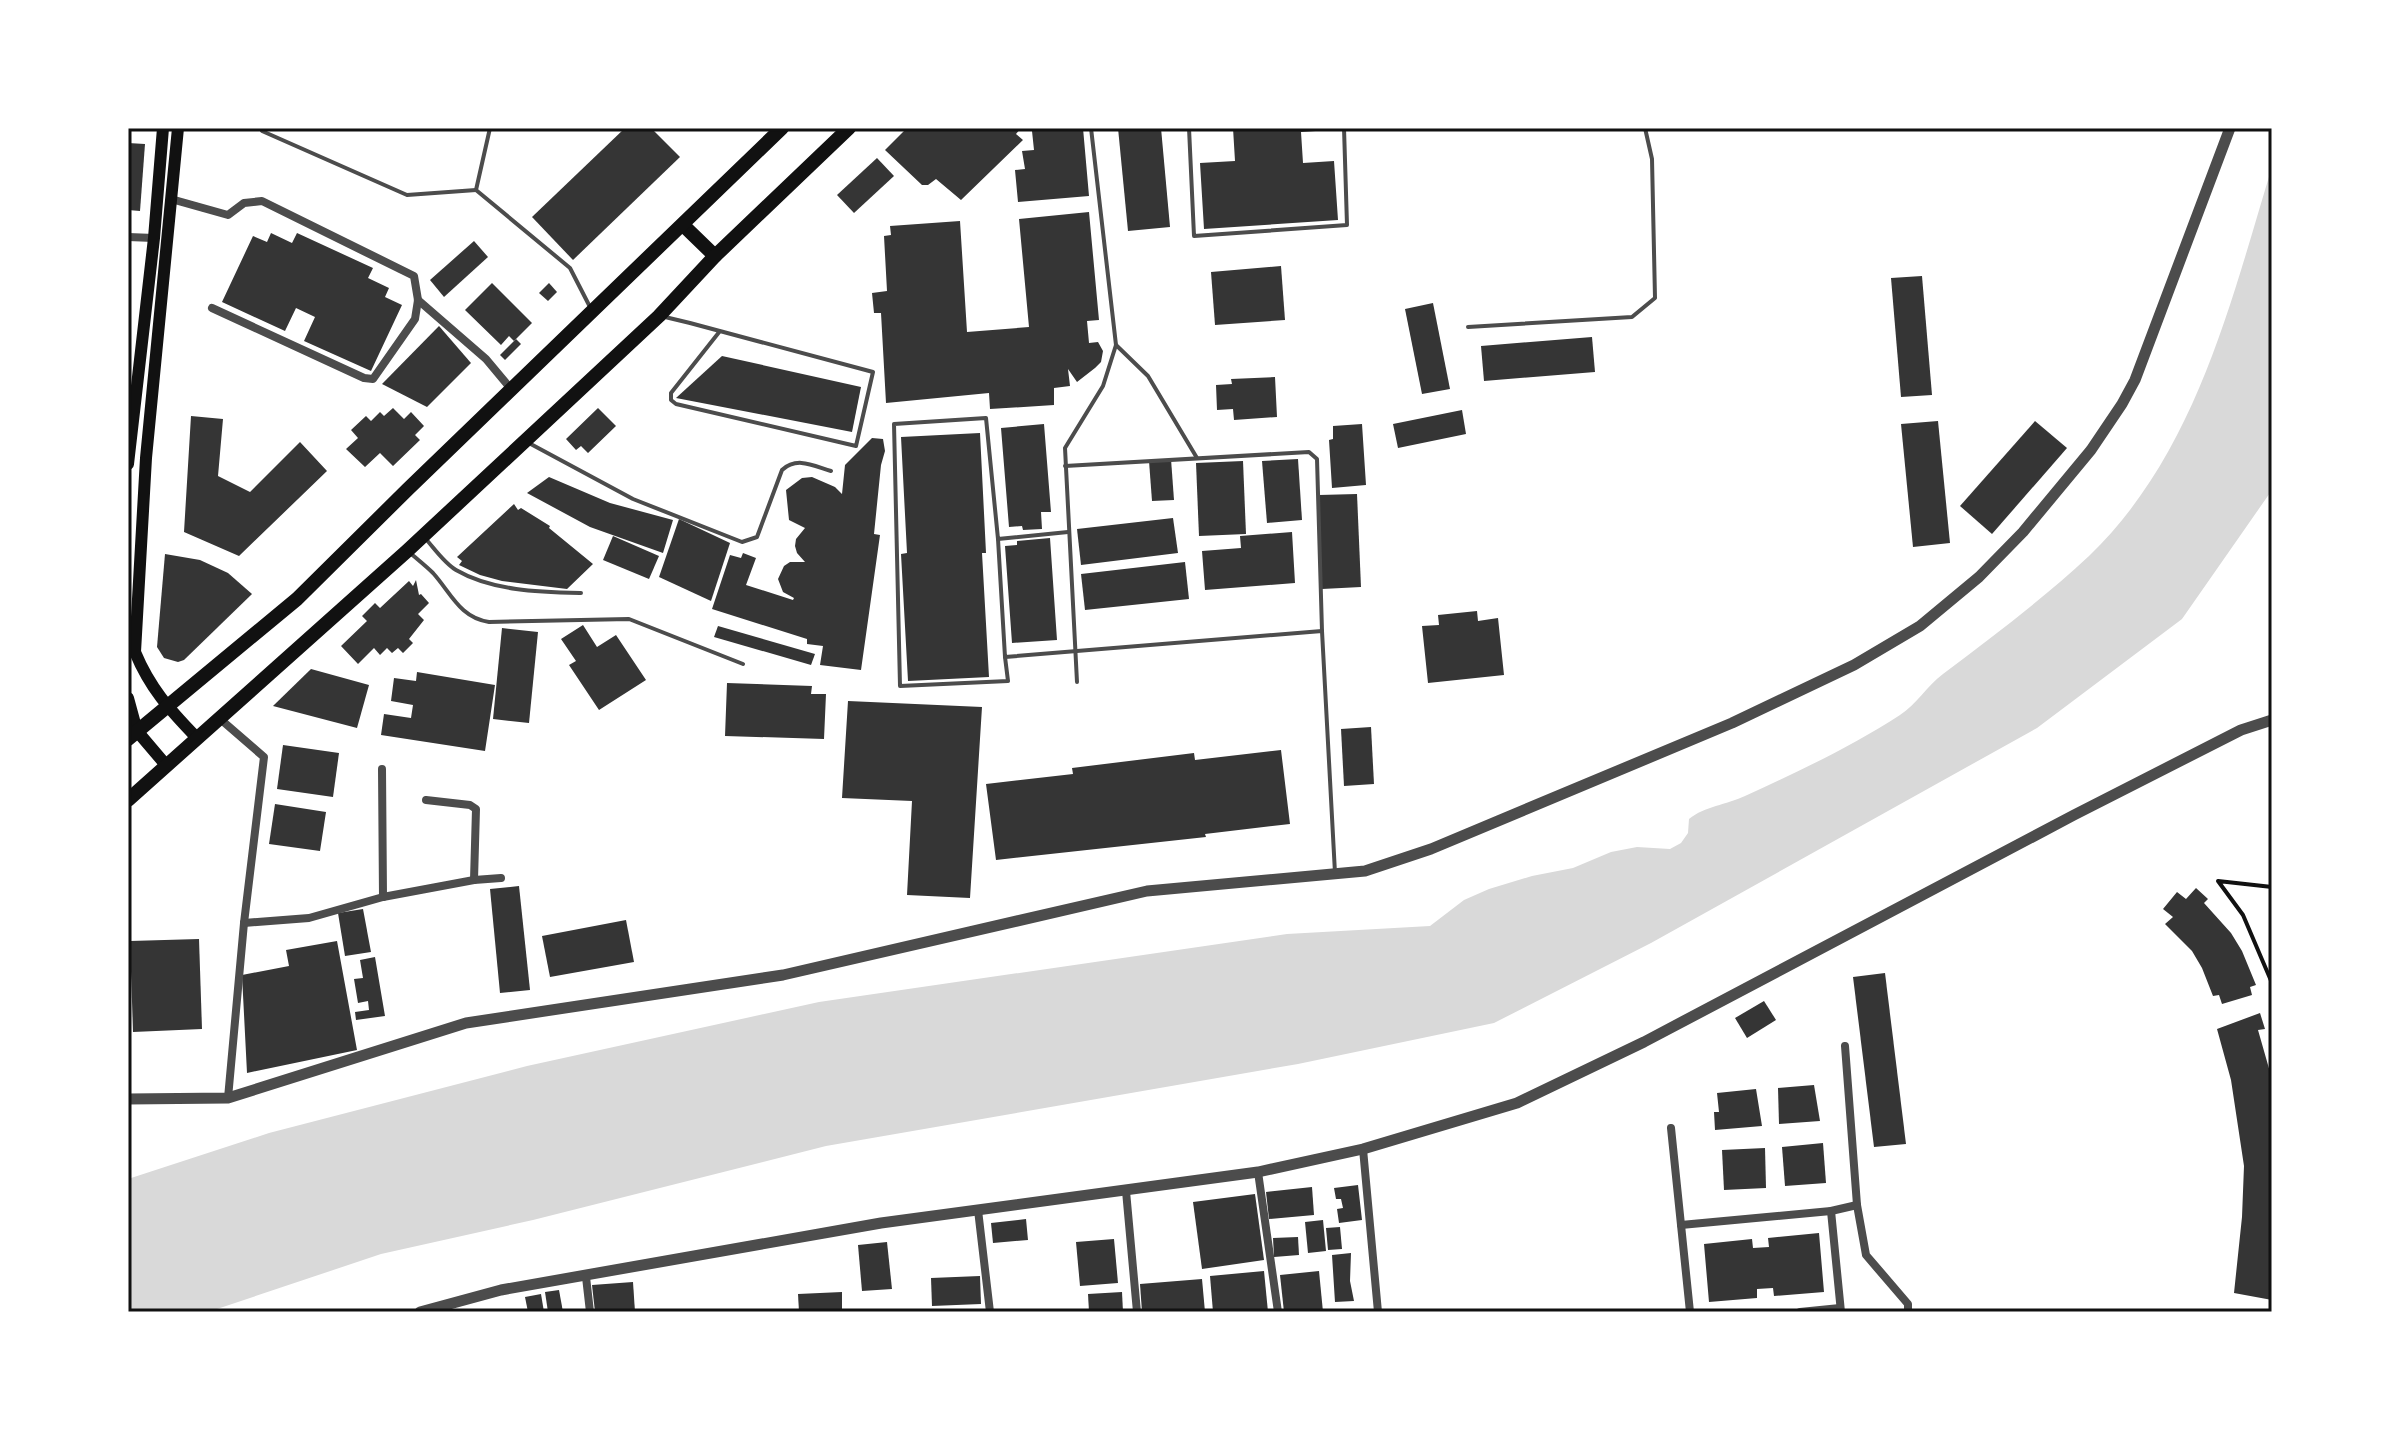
<svg xmlns="http://www.w3.org/2000/svg" width="2400" height="1440" font-family="'DejaVu Sans',sans-serif">
  <rect width="100%" height="100%" fill="#fff"/>
  <!-- water -->
  <path fill="#d9d9d9" d="M2272 167V490L2182 619 2037 728 1651 943 1494 1023 1298 1064 826 1146 533 1220 381 1254 208 1312H128V1179L269 1133 527 1066 819 1002 1287 934 1430 926 1464 900 1489 889 1532 876 1573 868 1611 852 1637 847 1670 849 1681 843 1688 833 1689 819C1705 806 1726 805 1745 796 1797 772 1851 747 1900 715 1916 705 1927 686 1943 674 1993 636 2043 599 2089 556 2196 453 2230 304 2272 167Z"/>
  <!-- building -->
  <g fill="#353535">
    <path d="M625 128H651L680 157 573 260 532 217Z"/>
    <path d="M907 128H1021L1016 134 1023 140 961 200 936 179 928 185H922L885 150Z"/>
    <path d="M1039 128H1083L1089 196 1018 202 1015 170 1025 169 1022 151 1034 150 1032 131 1039 130Z"/>
    <path d="M1118 128H1161L1170 227 1128 231Z"/>
    <path d="M1233 128H1330V130L1301 132 1303 163 1334 161 1338 220 1204 229 1200 163 1235 161Z"/>
    <path d="M128 143 145 144 140 211 128 210Z"/>
    <path d="M877 158 894 176 854 213 837 195Z"/>
    <path d="M1089 212 1099 320 1087 321 1089 343 1098 342 1103 351 1101 362 1095 368 1077 382 1068 369 1070 386 1054 388V405L990 409 989 393 886 403 881 313H874L872 293 887 291 884 236 891 235 890 226 960 221 967 332 1029 327 1019 219Z"/>
    <path d="M271 233 292 243 297 233 373 268 368 278 389 288 385 297 402 305 371 371 304 341 315 317 296 308 285 331 222 302 253 236 267 242Z"/>
    <path d="M474 241 488 257 444 297 430 280Z"/>
    <path d="M1281 266 1285 320 1215 325 1211 272Z"/>
    <path d="M1922 276 1932 395 1901 397 1891 278Z"/>
    <path d="M492 283 532 323 514 341 509 336 501 345 465 310Z"/>
    <path d="M549 283 557 292 548 301 539 293Z"/>
    <path d="M1433 303 1450 389 1422 394 1405 309Z"/>
    <path d="M439 326 471 363 427 407 382 384Z"/>
    <path d="M1592 337 1595 372 1484 381 1481 346Z"/>
    <path d="M516 339 521 344 505 360 500 355Z"/>
    <path d="M722 356 861 387 852 432 676 398Z"/>
    <path d="M1275 377 1277 417 1234 420 1233 409 1217 410 1216 385 1232 384 1231 379Z"/>
    <path d="M393 408 404 419 411 412 424 426 415 435 420 440 393 466 380 453 365 467 346 449 358 438 351 430 366 416 371 421 380 412 384 416Z"/>
    <path d="M598 408 616 426 588 453 581 446 576 450 566 439Z"/>
    <path d="M1462 410 1466 434 1398 448 1393 424Z"/>
    <path d="M191 416 223 419 218 476 250 492 300 442 327 471 239 556 184 532Z"/>
    <path d="M1938 421 1950 543 1913 547 1901 424Z"/>
    <path d="M2035 421 2067 448 1992 534 1960 506Z"/>
    <path d="M1044 424 1051 512H1041L1042 529 1023 530 1022 526 1009 527 1001 428Z"/>
    <path d="M1362 424 1366 485 1332 488 1329 440 1333 439V426Z"/>
    <path d="M980 433 986 553H982L989 677 908 681 901 554 907 553 901 437Z"/>
    <path d="M872 438 883 439 885 451 881 465 874 534 880 535 861 670 820 665 823 646 807 644V639L712 609 730 555 741 558 743 553 756 558 746 585 793 600 794 598 783 592 778 579 784 566 790 562H805L797 553 795 546 796 539 805 528 789 520 786 490 802 478 812 477 835 487 842 494 845 465Z"/>
    <path d="M1171 459 1174 500 1152 501 1149 461Z"/>
    <path d="M1298 459 1302 520 1267 523 1262 461Z"/>
    <path d="M1243 461 1246 534 1199 536 1196 463Z"/>
    <path d="M549 477 610 503 673 520 663 553 590 527 527 493Z"/>
    <path d="M1357 494 1361 587 1322 589 1319 495Z"/>
    <path d="M514 504 518 510 521 508 550 526 549 528 593 564 567 589 502 581 480 575 459 565 462 561 457 557Z"/>
    <path d="M1173 518 1178 553 1081 565 1077 529Z"/>
    <path d="M679 519 730 543 711 601 659 577Z"/>
    <path d="M1292 532 1295 583 1205 590 1202 551 1241 548 1240 536Z"/>
    <path d="M613 536 659 556 649 579 603 560Z"/>
    <path d="M1050 538 1057 640 1012 643 1005 546 1017 545V541Z"/>
    <path d="M165 554 200 560 228 573 252 594 184 660 178 662 164 658 157 647Z"/>
    <path d="M1185 562 1189 599 1085 610 1081 574Z"/>
    <path d="M416 580 419 595 421 594 429 603 418 614 424 620 409 639 413 643 403 653 398 648 392 653 387 648 380 655 374 648 358 664 341 646 367 621 362 616 375 603 380 608 409 581 413 586Z"/>
    <path d="M1477 611 1478 621 1498 618 1504 675 1428 683 1422 626 1439 625 1438 615Z"/>
    <path d="M583 625 597 647 616 635 646 680 599 710 569 665 576 661 561 639Z"/>
    <path d="M718 626 815 654 811 665 714 637Z"/>
    <path d="M502 628 538 632 529 723 493 719Z"/>
    <path d="M311 669 369 685 357 728 273 706Z"/>
    <path d="M417 672 495 685 485 751 381 735 384 714 411 718 413 705 391 701 394 678 416 681Z"/>
    <path d="M727 683 812 686 811 694H826L824 739 725 736Z"/>
    <path d="M848 701 982 707 970 898 907 895 912 801 842 798Z"/>
    <path d="M1371 727 1374 784 1344 786 1341 729Z"/>
    <path d="M283 745 339 753 333 797 277 789Z"/>
    <path d="M1281 750 1290 824 1205 834 1206 837 996 860 986 784 1073 774 1072 768 1194 753 1195 760Z"/>
    <path d="M275 804 326 812 320 851 269 844Z"/>
    <path d="M519 886 530 990 500 993 490 889Z"/>
    <path d="M2196 888 2208 899 2204 903 2231 933 2242 951 2256 985 2250 987 2252 995 2222 1004 2219 995 2213 996 2202 968 2192 951 2165 924 2173 917 2163 909 2177 892 2186 899Z"/>
    <path d="M363 909 371 952 345 956 338 913Z"/>
    <path d="M626 920 634 962 550 977 542 936Z"/>
    <path d="M199 939 202 1029 133 1032 130 941Z"/>
    <path d="M337 941 357 1050 247 1073 242 975 289 966 286 950Z"/>
    <path d="M375 957 385 1016 356 1020 355 1012 369 1010 368 1001 358 1003 354 979 363 978 360 960Z"/>
    <path d="M1885 973 1906 1144 1874 1147 1853 977Z"/>
    <path d="M1764 1001 1776 1020 1747 1038 1735 1018Z"/>
    <path d="M2260 1013 2265 1029 2258 1030 2272 1079V1300L2234 1293 2242 1217 2244 1166 2231 1080 2217 1029Z"/>
    <path d="M1814 1085 1820 1121 1779 1124 1778 1088Z"/>
    <path d="M1756 1089 1762 1126 1715 1130 1714 1112H1719L1717 1093Z"/>
    <path d="M1823 1143 1826 1183 1785 1186 1782 1147Z"/>
    <path d="M1765 1148 1766 1188 1724 1190 1722 1150Z"/>
    <path d="M1358 1185 1362 1220 1339 1223 1337 1209 1343 1208 1341 1199H1336L1334 1188Z"/>
    <path d="M1312 1187 1314 1215 1269 1219 1266 1192Z"/>
    <path d="M1255 1194 1264 1260 1202 1269 1193 1202Z"/>
    <path d="M1026 1219 1028 1240 993 1243 991 1223Z"/>
    <path d="M1323 1220 1326 1251 1308 1253 1305 1222Z"/>
    <path d="M1340 1227 1342 1249 1328 1250 1326 1228Z"/>
    <path d="M1819 1233 1824 1292 1774 1296 1773 1288 1757 1289V1298L1709 1302 1704 1244 1752 1239 1753 1248 1769 1247 1768 1238Z"/>
    <path d="M1298 1237 1299 1255 1274 1257 1273 1238Z"/>
    <path d="M1114 1239 1118 1283 1080 1286 1076 1242Z"/>
    <path d="M887 1242 892 1289 862 1291 858 1245Z"/>
    <path d="M1351 1253 1350 1281 1354 1301 1335 1302 1332 1255Z"/>
    <path d="M1264 1271 1268 1312H1213L1210 1276Z"/>
    <path d="M1319 1271 1323 1312H1284L1280 1275Z"/>
    <path d="M980 1276 981 1304 932 1306 931 1278Z"/>
    <path d="M1202 1279 1205 1312H1142L1140 1284Z"/>
    <path d="M633 1282 635 1312H595L592 1285Z"/>
    <path d="M559 1290 563 1312H548L545 1292Z"/>
    <path d="M842 1292V1312H799L798 1294Z"/>
    <path d="M1122 1292 1123 1312H1089L1088 1294Z"/>
    <path d="M541 1294 544 1312H528L525 1297Z"/>
  </g>
  <g fill="none" stroke-linecap="round" stroke-linejoin="round">
    <!-- path -->
    <path stroke="#111" stroke-width="4" d="M2272 887 2218 881 2243 915 2272 983"/>
    <!-- service -->
    <g stroke="#4c4c4c" stroke-width="4">
      <path d="M490 128 476 190 570 268 590 307"/>
      <path d="M1189 128 1194 236 1347 225 1344 128"/>
      <path d="M262 131 407 195 476 190"/>
      <path d="M665 317 690 323 873 372 856 446 676 404 671 400V393L720 331"/>
      <path d="M1468 327 1632 317 1655 298 1652 159 1645 128"/>
      <path d="M1116 345 1148 376 1197 458"/>
      <path d="M527 442 633 499 742 542 757 537 782 470C797 456 814 466 831 471"/>
      <path d="M1065 466 1309 452 1317 459 1322 631"/>
      <path d="M425 538C434 548 444 563 456 570 492 591 540 592 581 593"/>
      <path d="M998 539 1005 657 1322 631 1335 873"/>
      <path d="M409 552C417 559 426 566 433 573 451 593 460 618 489 622L629 619 743 664"/>
      <path d="M1005 657 1008 681 900 686 894 424 986 418 998 539 1068 532"/>
      <path d="M1077 682 1065 448 1103 386 1116 345 1091 128"/>
    </g>
    <!-- minor -->
    <g stroke="#4c4c4c" stroke-width="8">
      <path d="M171 199 228 215 244 203 262 201 414 276 418 300 415 319 373 379 364 378 212 308"/>
      <path d="M128 237 154 238"/>
      <path d="M418 300 486 359 511 389"/>
      <path d="M219 718 264 757 244 923 228 1098"/>
      <path d="M382 769 383 897"/>
      <path d="M426 800 470 805 476 809 474 880"/>
      <path d="M244 923 309 918 383 897 474 880 501 878"/>
      <path d="M1845 1046 1857 1205 1866 1255 1908 1304V1312"/>
      <path d="M1671 1128 1690 1312"/>
      <path d="M1363 1149 1378 1312"/>
      <path d="M1258 1172 1278 1312"/>
      <path d="M1126 1191 1137 1312"/>
      <path d="M978 1210 990 1312"/>
      <path d="M1831 1211 1841 1312"/>
      <path d="M1681 1225 1831 1211 1857 1205"/>
      <path d="M586 1277 590 1312"/>
      <path d="M1800 1312 1840 1308"/>
    </g>
    <!-- tertiary -->
    <g stroke="#4c4c4c" stroke-width="11">
      <path d="M128 1099 228 1098 466 1023 783 975 1147 891 1365 871 1431 849 1732 723 1854 665 1920 626 1979 577 2023 532 2091 450 2122 404 2135 380 2230 128"/>
      <path d="M420 1312 501 1290 881 1223 1258 1172 1363 1149 1517 1103 1644 1042 2074 815 2241 730 2272 720"/>
    </g>
    <!-- secondary -->
    <g stroke="#111" stroke-width="12">
      <path d="M178 128 146 458 135 652C150 688 169 709 196 737"/>
      <path d="M128 464 154 238 163 128"/>
      <path d="M128 698 137 731 165 764"/>
    </g>
    <!-- primary -->
    <g stroke="#111" stroke-width="14">
      <path d="M683 225 715 256"/>
      <path d="M128 739 297 599 408 489 782 128"/>
      <path d="M128 800 407 551 659 316 715 256 849 128"/>
    </g>
  </g>
  <!-- border -->
  <rect width="2400" height="1440" fill="none" stroke="#ffffff" stroke-width="260"/>
  <rect x="130" y="130" width="2140" height="1180" fill="none" stroke="#111" stroke-width="3"/>
</svg>
